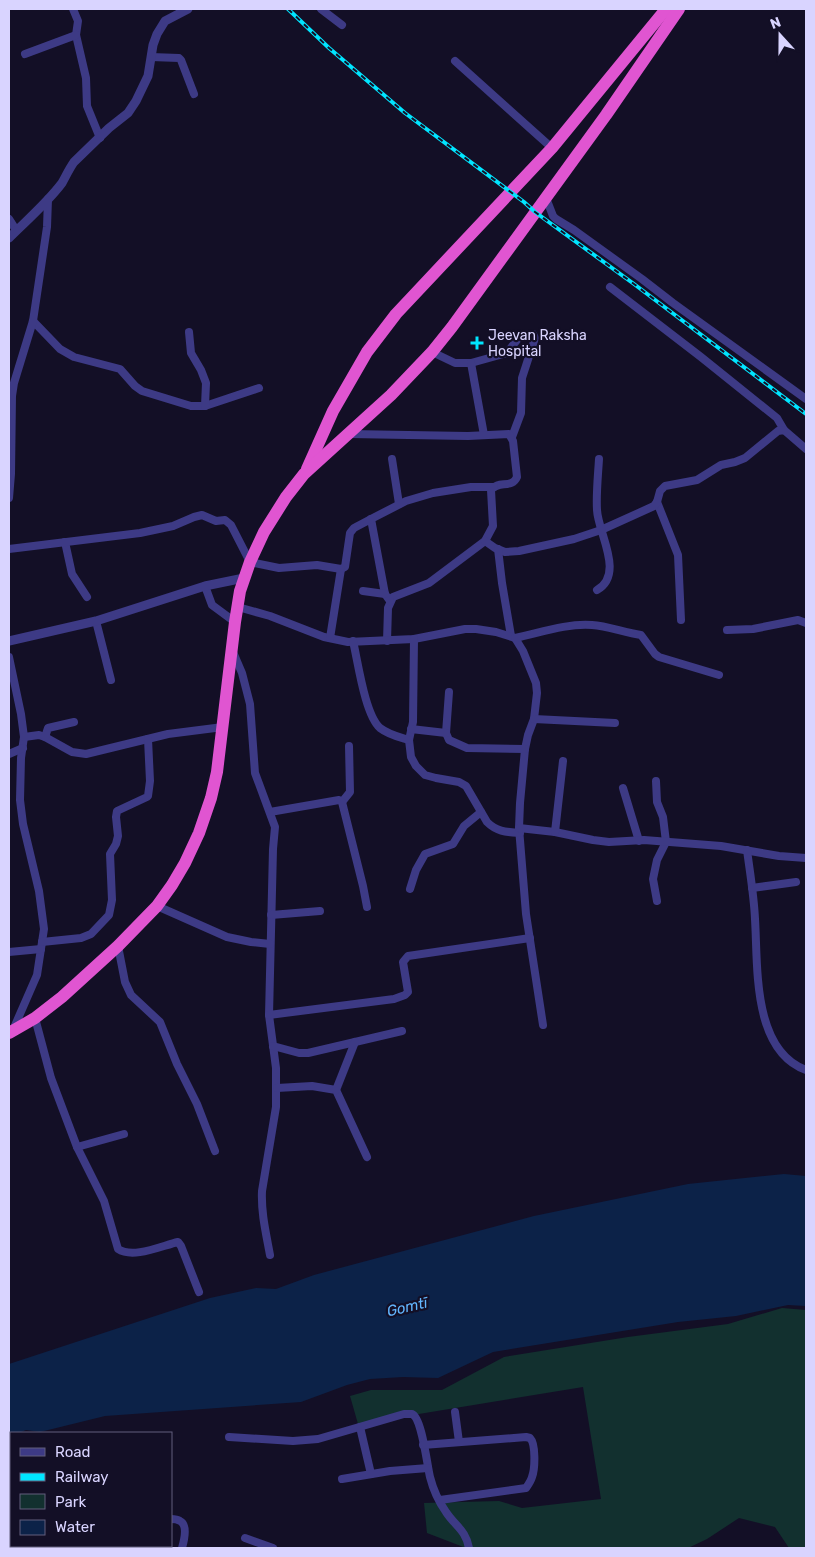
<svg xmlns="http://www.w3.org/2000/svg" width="815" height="1557" font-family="Rubik,sans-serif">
  <rect width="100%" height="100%" fill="#130f26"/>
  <!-- green -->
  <path fill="#12302f" d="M782 1308 806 1310V1548H789L775 1527 739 1518 707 1539 688 1548H466L427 1533 424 1503 499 1501 522 1508 601 1499 583 1387 358 1424 350 1396 371 1390H442L504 1357 628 1337 728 1324Z"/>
  <!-- water -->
  <path fill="#0c2248" d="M784 1174 806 1176V1306L788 1305 736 1316 678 1322 493 1352 438 1378 403 1377 370 1379 347 1385 301 1402 105 1416 40 1432 26 1430 19 1433H11V1436L9 1437V1364L210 1298 256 1288 276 1289 314 1275 534 1216 688 1184Z"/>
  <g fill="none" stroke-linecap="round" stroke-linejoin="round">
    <!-- minor -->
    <g stroke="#3d3a85" stroke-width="8">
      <path d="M73 9 78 21 76 35 86 78 87 106 100 138"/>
      <path d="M321 9 342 25"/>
      <path d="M25 54 76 35"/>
      <path d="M151 57 179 58 181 60 194 94"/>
      <path d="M455 61 552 148"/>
      <path d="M546 198 553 216 556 219 574 230 642 279 673 303 806 399"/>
      <path d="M9 219 16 230"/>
      <path d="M610 287 701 357 777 418 784 430"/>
      <path d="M33 321 60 349 74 357 120 369 135 386 142 391 191 406H205L259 388"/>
      <path d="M189 332 191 353 201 370 206 383 205 406"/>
      <path d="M432 352 455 363H471L507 353 520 336 533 334 535 338 522 378 521 413 512 437"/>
      <path d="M471 363 484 435"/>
      <path d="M349 434 468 436 509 434 513 441 517 477C512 489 498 480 491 490L493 526 485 541 429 583 393 597 388 608 387 641"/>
      <path d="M392 459 399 504"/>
      <path d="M9 498 11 474 12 396 14 383 33 321 47 227 48 199"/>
      <path d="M657 502 678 555 681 620"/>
      <path d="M371 519 385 594 390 601"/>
      <path d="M485 541 495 548 505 552 519 551 574 539 601 530 654 506 657 502 660 491 665 486 697 480 721 465 735 462 745 458 778 431 784 430 806 449"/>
      <path d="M65 542 72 574 87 597"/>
      <path d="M9 549 140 533 173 526 194 517 202 515 216 521 225 520 231 525 250 562 279 568 317 565 341 569 345 567 350 533 354 528 371 519 406 501 433 493 471 487H494"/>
      <path d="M498 549 502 583 511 636"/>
      <path d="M205 586 212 605 235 622"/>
      <path d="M597 590C625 574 598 533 597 510 596 494 598 476 599 459"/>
      <path d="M363 591 385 594"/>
      <path d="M238 607 270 616 324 637 348 642 414 639 465 629H476L496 632 515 638 523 651 536 683 537 693 534 719 528 735 525 749 520 803 519 828 526 914 543 1025"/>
      <path d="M96 621 111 680"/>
      <path d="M727 630 753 629 798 620 806 623"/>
      <path d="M330 638 341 569"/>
      <path d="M515 638C539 633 567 623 592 625 608 626 625 633 641 635L655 654 659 657 719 675"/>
      <path d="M414 639 413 722 409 740 411 757 416 766 425 775 436 778 459 782 466 786 487 822C497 832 507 832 520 833"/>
      <path d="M353 641C358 662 365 715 380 728 389 735 399 737 409 740"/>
      <path d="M233 652 242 673 250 704 255 773 275 827 273 849 269 1015 276 1068V1107L262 1191C261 1213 266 1233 270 1255"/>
      <path d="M9 657 21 714 24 737 21 758 20 800 23 824 39 891 44 929 37 975 13 1030"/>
      <path d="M449 692 446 733 449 740 467 748 525 749"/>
      <path d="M534 719 615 723"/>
      <path d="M411 729 446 733"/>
      <path d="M24 737 39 735 45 737 72 752 86 754 168 734 223 727"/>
      <path d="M45 737 48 728 74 722"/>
      <path d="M9 754 23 748"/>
      <path d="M656 781 657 802 663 817 666 842 657 860 653 879 657 901"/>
      <path d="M623 788 639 841"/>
      <path d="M342 802 350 792 349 746"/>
      <path d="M270 812 339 800 342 802 363 886 367 907"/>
      <path d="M519 828 555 832 593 840 609 842 644 840 721 846 779 856 806 858"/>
      <path d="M555 832 563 761"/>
      <path d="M747 850C750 873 754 896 755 919 758 966 752 1050 806 1070"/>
      <path d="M752 888 796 882"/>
      <path d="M410 889 416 870 425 854 453 844 464 826 481 812"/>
      <path d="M157 906 227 937 251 942 270 944"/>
      <path d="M271 915 320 911"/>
      <path d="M42 942 81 938 91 934 109 915 112 900 110 854 116 844 118 836 116 817 117 811 147 797 148 796 150 781 148 739"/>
      <path d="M118 946 125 982 131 995 160 1022 177 1064 197 1104 215 1151"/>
      <path d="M9 952 41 949"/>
      <path d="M269 1015 394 999 405 995 408 992 403 962 408 956 530 938"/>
      <path d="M35 1018 51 1078 77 1147 104 1201 118 1249C133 1259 161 1246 178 1242L181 1246 199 1292"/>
      <path d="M273 1046 299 1053H308L402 1031"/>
      <path d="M277 1088 312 1086 336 1090 367 1157"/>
      <path d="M336 1090 355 1042"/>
      <path d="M77 1147 124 1134"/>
      <path d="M455 1412 459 1442"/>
      <path d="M360 1427 371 1474"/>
      <path d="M229 1437 293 1441 318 1439 404 1414C405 1414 411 1414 412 1414 422 1418 427 1465 430 1477 433 1489 439 1502 446 1512 455 1526 466 1530 469 1548"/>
      <path d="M423 1445 526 1437 530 1438C536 1444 535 1469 532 1477 531 1481 528 1485 526 1488L440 1500"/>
      <path d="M342 1479 390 1471 428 1468"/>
      <path d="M171 1519C174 1519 177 1519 180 1521 188 1525 184 1541 182 1548"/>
      <path d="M9 1536H11"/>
      <path d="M245 1538 273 1548"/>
      <path d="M37 1548V1546"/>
    </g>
    <!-- tertiary -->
    <g stroke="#3d3a85" stroke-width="9">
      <path d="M9 238C27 220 47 203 62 183 66 176 69 169 74 162L109 128 128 113 136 101 148 76 153 45 157 34 165 21 188 9"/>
      <path d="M9 641 96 621 205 586 244 578"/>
    </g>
    <!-- trunk -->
    <g stroke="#e055d1" stroke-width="12">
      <path d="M307 469 333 411 367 352 396 314 552 148 666 9"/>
      <path d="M9 1033 35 1018 62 997 118 946 157 906 172 885 185 863 199 833 211 798 217 772 235 622 240 591 250 562 264 532 286 497 304 474 391 395 432 352 452 327 606 115 679 9"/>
    </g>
    <!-- rail casing -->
    <g stroke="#00e5ff" stroke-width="4">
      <path id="rail" d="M288 9 329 48 405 113 524 202 535 212 634 284 806 414"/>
    </g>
    <!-- rail -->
    <use href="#rail" stroke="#130f26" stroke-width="2" stroke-dasharray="5.5" stroke-linecap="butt"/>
  </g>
  <!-- markers -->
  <path fill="#00e5ff" stroke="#130f26" stroke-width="2" d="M474.5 335.5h5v5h5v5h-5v5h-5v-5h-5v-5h5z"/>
  <g text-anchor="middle" stroke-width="4.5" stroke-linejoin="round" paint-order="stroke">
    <!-- poi labels -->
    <g font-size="14" fill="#d9d4ff" stroke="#130f26" text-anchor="start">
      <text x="488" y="340">Jeevan Raksha<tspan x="488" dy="16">Hospital</tspan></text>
    </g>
    <!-- water labels -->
    <g font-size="15" font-style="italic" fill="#62b6ff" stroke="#130f26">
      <text transform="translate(407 1307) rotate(-13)" y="5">Gomtī</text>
    </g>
  </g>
  <!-- border -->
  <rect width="815" height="1557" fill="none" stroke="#d9d4ff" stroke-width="20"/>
  <!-- legend -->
  <rect x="10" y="1432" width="162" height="115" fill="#130f26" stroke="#625e7d"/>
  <rect x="20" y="1448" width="25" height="8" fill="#3d3a85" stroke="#625e7d"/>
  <text x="55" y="1457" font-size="15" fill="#d9d4ff">Road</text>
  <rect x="20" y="1473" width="25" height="8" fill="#00e5ff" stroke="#625e7d"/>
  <text x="55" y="1482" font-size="15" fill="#d9d4ff">Railway</text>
  <rect x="20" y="1494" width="25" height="15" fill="#12302f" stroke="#625e7d"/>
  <text x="55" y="1507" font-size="15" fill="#d9d4ff">Park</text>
  <rect x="20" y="1520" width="25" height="15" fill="#0c2248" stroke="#625e7d"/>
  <text x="55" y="1532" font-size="15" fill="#d9d4ff">Water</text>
  <!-- north arrow -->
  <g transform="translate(780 35) rotate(339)" stroke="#130f26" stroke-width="4" paint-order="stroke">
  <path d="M0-4L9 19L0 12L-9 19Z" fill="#d9d4ff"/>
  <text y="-8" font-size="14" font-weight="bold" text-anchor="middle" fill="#d9d4ff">N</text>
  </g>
</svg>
